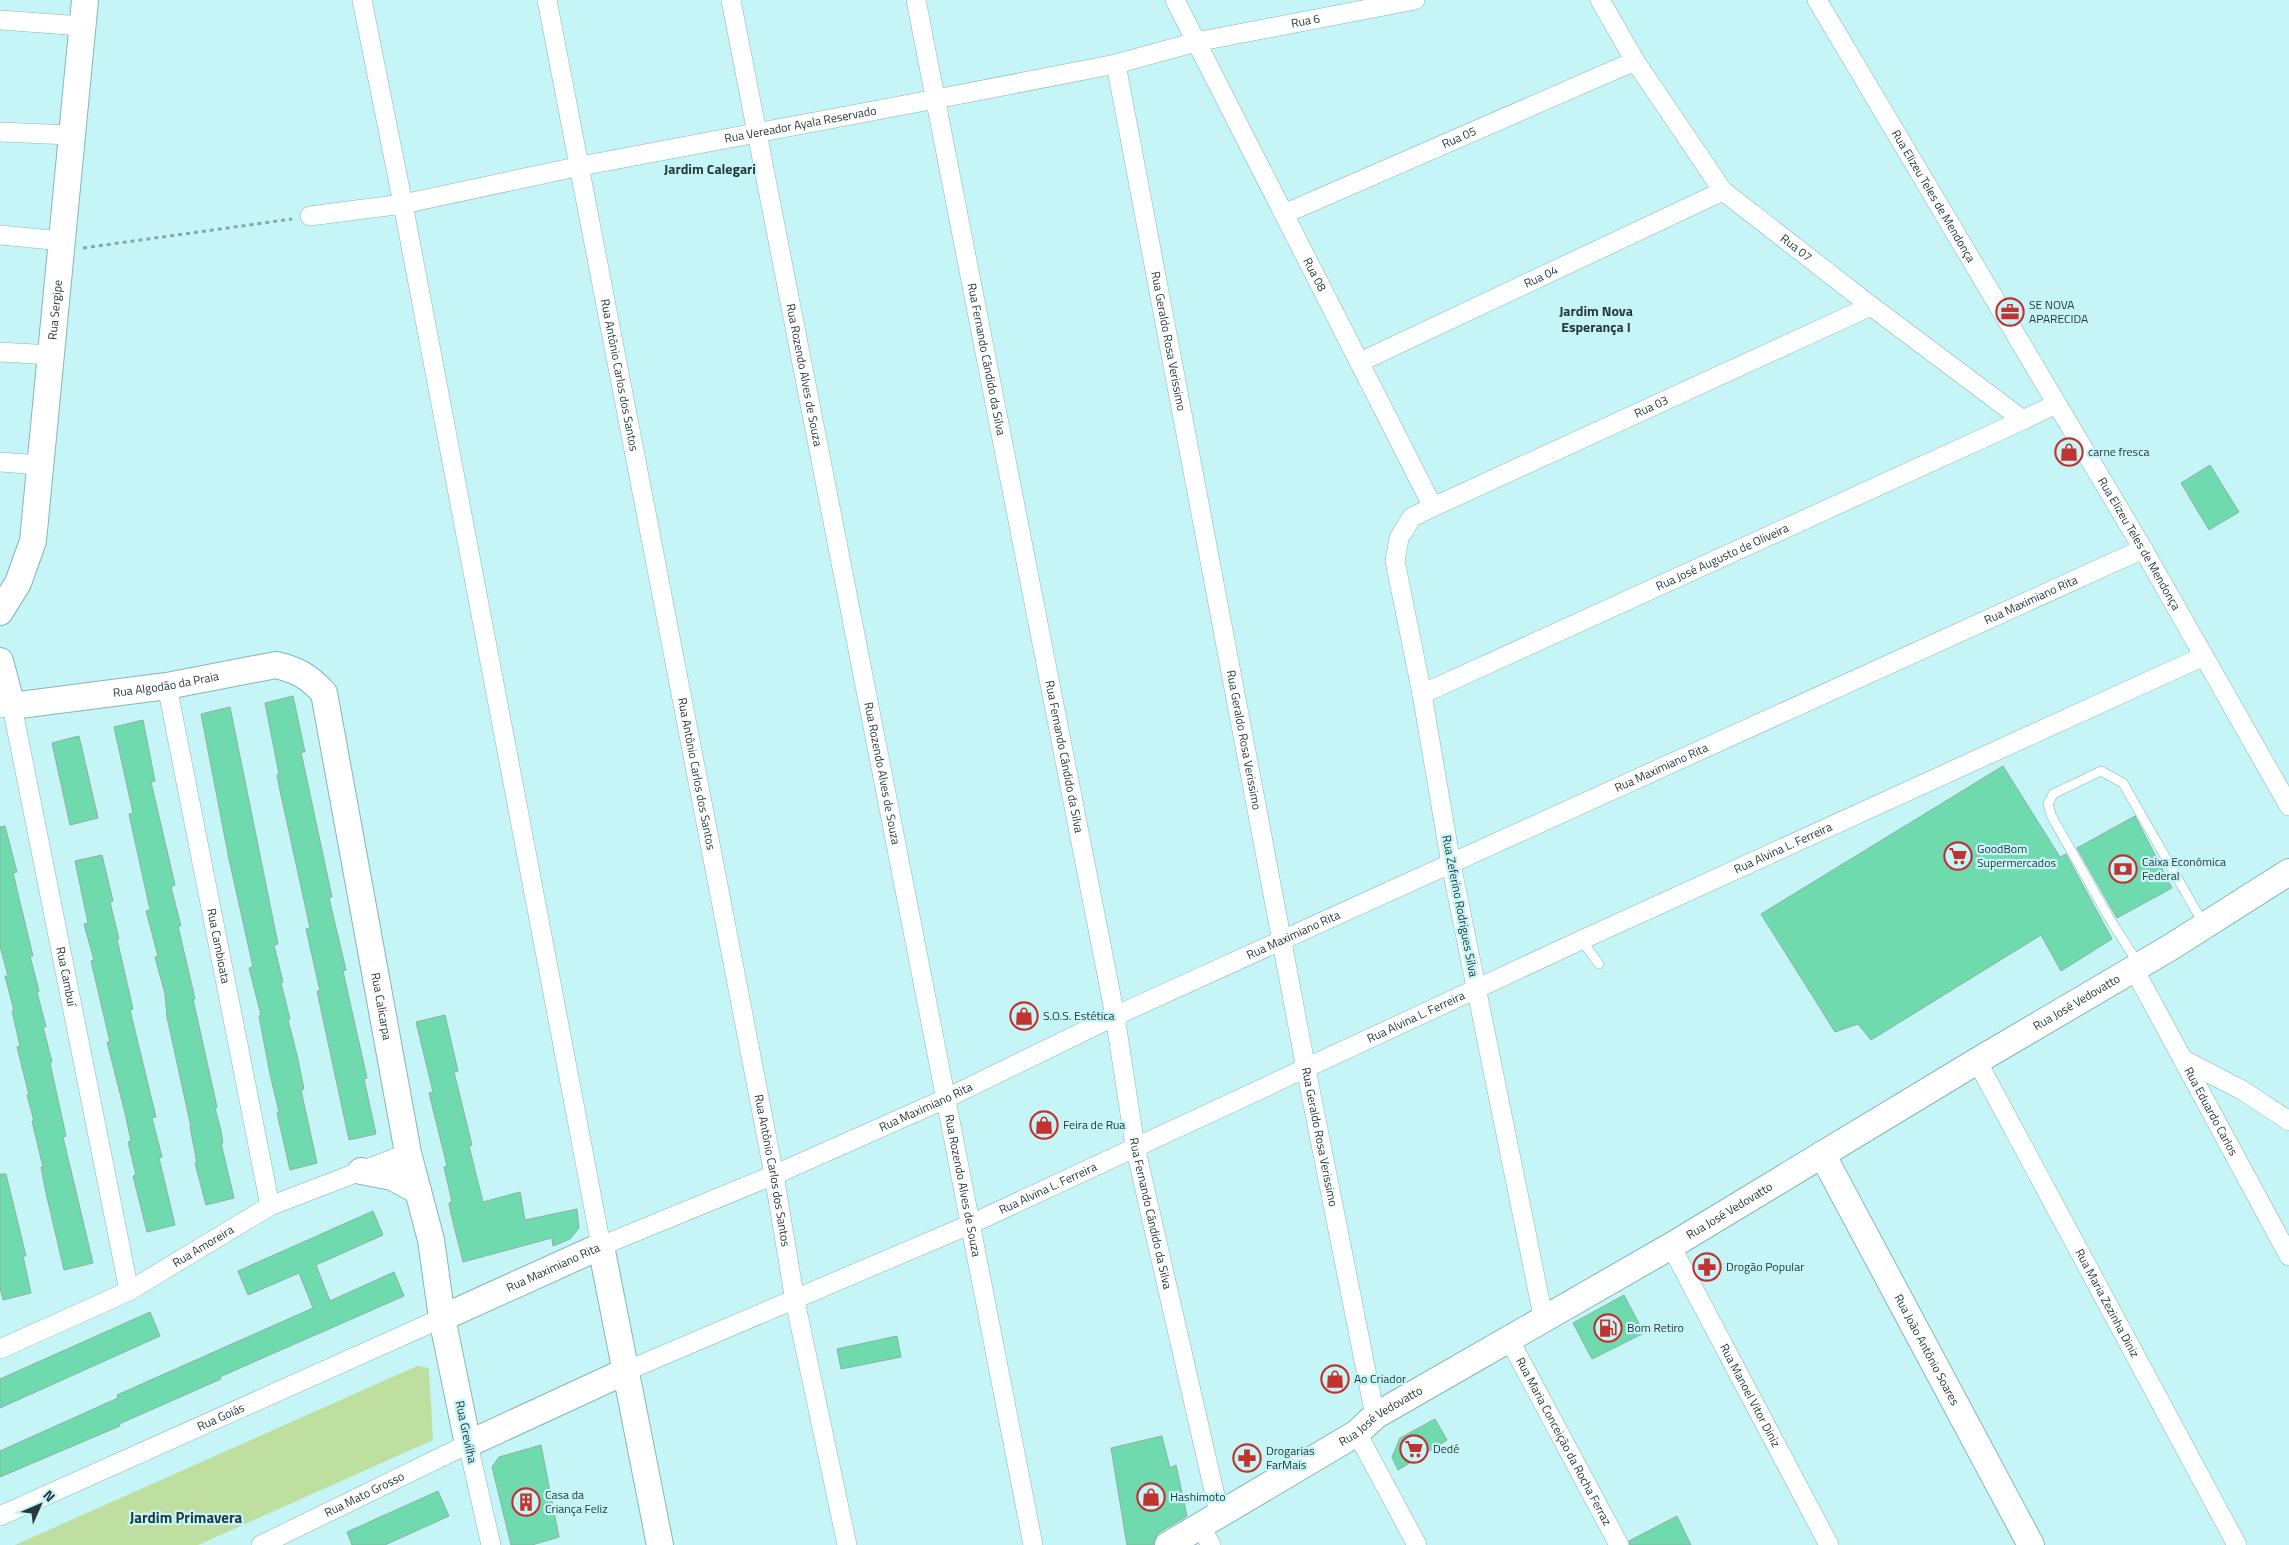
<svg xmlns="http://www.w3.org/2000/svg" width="2289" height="1545" font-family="'Titillium Web',sans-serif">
  <rect width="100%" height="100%" fill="#c6f5f7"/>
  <!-- green -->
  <path fill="#bedfa0" d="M417 1366 429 1368 433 1440 198 1545H15Z"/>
  <!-- building -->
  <g fill="#6edaae" stroke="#8cb2a1">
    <path d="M2210 465 2239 512 2209 530 2181 483Z"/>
    <path d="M293 696 305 752H301L332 897 329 898 346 970 343 971 367 1078 364 1079 376 1134 349 1140 317 991H320L306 929 310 928 279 786 277 775 279 774 265 703Z"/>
    <path d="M230 707 278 944 274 945 283 982 281 983 290 1019 288 1020 297 1055 304 1089 301 1090 317 1163 290 1170 277 1113 279 1112 270 1074 259 1016 261 1015 249 968 253 967 229 859 201 714Z"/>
    <path d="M143 720 155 781 151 782 175 885 171 887 181 926H178L195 999H193L217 1107 215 1108 221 1131 223 1143H221L234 1198 206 1205 195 1163H197L190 1127H191L167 1017 165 994 155 957 158 956 146 911 150 910 129 814 133 813 114 727Z"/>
    <path d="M79 736 98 818 70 825 52 743Z"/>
    <path d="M2003 766 2060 857 2066 854 2112 939 2061 971 2041 935 1871 1040 1858 1024 1835 1032 1761 914Z"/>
    <path d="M2135 816 2172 888 2117 918 2077 848Z"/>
    <path d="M5 826 17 872 13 873 33 956H30L39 991 37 992 46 1027H43L52 1062 50 1063 66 1136 63 1137 93 1263 64 1270 46 1193 41 1167H43L32 1121H34L27 1095H29L17 1047 20 1046 12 1011H14L5 976H8L0 946V827Z"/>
    <path d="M102 855 113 901 110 902 119 939H117L133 1009 130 1010 156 1117 152 1118 162 1157 159 1158 175 1225 147 1232 133 1176 136 1175 128 1142 131 1141 125 1113 107 1042H110L91 961 94 960 84 924 88 923 75 861Z"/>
    <path d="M445 1015 458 1071 454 1072 472 1145 469 1146 483 1202 520 1192 525 1220 577 1209 579 1228 570 1239 553 1246 552 1238 463 1262 451 1214 449 1203 452 1202 444 1167 447 1166 429 1093 433 1092 416 1022Z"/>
    <path d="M0 1174H6L26 1256H23L31 1293 3 1300 0 1288Z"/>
    <path d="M373 1211 383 1235 316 1265 330 1301 394 1272 404 1296 240 1368 220 1377 221 1379 119 1424 120 1426 0 1477V1451L118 1398 117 1395 313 1308 299 1273 248 1295 238 1271Z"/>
    <path d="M1624 1295 1644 1333 1592 1359 1573 1323Z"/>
    <path d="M150 1312 160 1336 0 1408V1379Z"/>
    <path d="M897 1336 901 1357 841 1369 837 1349Z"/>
    <path d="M1435 1419 1447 1440 1398 1470 1392 1457 1400 1438Z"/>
    <path d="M1162 1436 1170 1468 1176 1465 1187 1516 1160 1532 1155 1538 1153 1545H1127L1111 1448Z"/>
    <path d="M541 1445 559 1537 532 1545H511L492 1467 499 1457Z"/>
    <path d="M438 1491 449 1516 385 1545H352L347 1532Z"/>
    <path d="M1677 1516 1691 1545H1630L1629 1541Z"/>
  </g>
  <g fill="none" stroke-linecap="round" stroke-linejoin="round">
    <!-- lane casing -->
    <g stroke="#87b5b7" stroke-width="10">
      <g id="lane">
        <path d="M1582 941 1599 964"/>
        <path d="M2138 963 2111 921 2052 817 2048 804 2053 794 2101 771 2123 783 2203 923"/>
      </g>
    </g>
    <!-- street casing -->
    <g stroke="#87b5b7" stroke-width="20">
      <g id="street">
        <path id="s1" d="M362 0 403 204 601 1246 774 1175 945 1099 1115 1016 2143 549"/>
        <path id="s2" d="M547 0 774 1175 795 1301 847 1545"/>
        <path id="s3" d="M731 0 1033 1545"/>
        <path id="s4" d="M916 0 1115 1016 1135 1146 1219 1513"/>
        <path id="s5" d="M1175 0 1433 507"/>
        <path id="s6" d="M1600 0 1635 61 1723 191 1871 306 2023 420 2056 404"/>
        <path id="s7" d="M1817 0 2143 549 2289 806"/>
        <path d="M0 20 82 26"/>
        <path id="s8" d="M1116 64 1306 1069 1375 1416"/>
        <path d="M0 132 70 135"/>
        <path id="s9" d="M1284 214 1635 61"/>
        <path id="s10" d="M310 216 403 204 581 166 936 99 1116 64 1196 42 1415 0"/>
        <path d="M0 235 62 241"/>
        <path d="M0 352 52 355"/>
        <path id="s11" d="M1360 362 1723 191"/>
        <path d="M0 462 40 465"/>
        <path id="s12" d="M167 686 270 1206"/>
        <path id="s13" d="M1422 694 2023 420"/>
        <path id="s14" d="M0 708 12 706 129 1291"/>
        <path id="s15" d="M2134 969 2289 1256"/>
        <path d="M2184 1060 2242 1090 2289 1121"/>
        <path id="s16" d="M1977 1061 2237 1545"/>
        <path id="s17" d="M1671 1246 1829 1545"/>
        <path id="s18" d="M1544 1321 1451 864 1422 694 1395 561 1399 538 1412 517 1433 507 1871 306"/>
        <path id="s19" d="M1509 1339 1619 1545"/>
        <path id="s20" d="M0 1349 129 1291 270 1206 408 1153"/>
        <path id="s21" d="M624 1372 971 1224 1564 948 2204 656"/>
        <path d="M1357 1433 1417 1545"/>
        <path id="s22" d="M0 1516 442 1318"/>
        <path d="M1200 1526 1211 1545"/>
        <path id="s23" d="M261 1545 468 1444 491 1545"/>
      </g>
    </g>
    <!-- secondary casing -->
    <g stroke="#87b5b7" stroke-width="28">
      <g id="secondary">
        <path id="s24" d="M0 612 18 583 33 541 85 0"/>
        <path id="s25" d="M0 661 12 706 167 686 276 665C298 670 309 677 324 693L408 1153 431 1240 442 1318 468 1444 624 1372"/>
        <path id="s26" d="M1822 1154 2031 1545"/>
        <path d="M361 1171 392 1177 418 1191"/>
        <path id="s27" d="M442 1318 601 1246 660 1545"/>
        <path id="s28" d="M1168 1545 1357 1433 1375 1416 1671 1246 1977 1061 2171 947 2289 872"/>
      </g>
    </g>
    <!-- path -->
    <path stroke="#85a8aa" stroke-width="3" stroke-dasharray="4 4" stroke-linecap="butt" d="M83 248 292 219"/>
    <!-- lane -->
    <use href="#lane" stroke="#fff" stroke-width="9"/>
    <!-- street -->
    <use href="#street" stroke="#fff" stroke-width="19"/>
    <!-- secondary -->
    <use href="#secondary" stroke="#fff" stroke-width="26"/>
  </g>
  <!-- icons -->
  <defs>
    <g id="office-ring" transform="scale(1.4375)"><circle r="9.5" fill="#c6f5f7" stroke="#c13230" stroke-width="1.5"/><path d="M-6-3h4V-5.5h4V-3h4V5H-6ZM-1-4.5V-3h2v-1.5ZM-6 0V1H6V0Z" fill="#c13230"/></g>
    <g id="shop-ring" transform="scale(1.4375)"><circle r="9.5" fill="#c6f5f7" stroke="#c13230" stroke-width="1.5"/><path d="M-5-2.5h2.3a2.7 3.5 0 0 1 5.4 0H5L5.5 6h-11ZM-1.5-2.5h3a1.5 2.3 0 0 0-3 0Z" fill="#c13230"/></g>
    <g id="supermarket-ring" transform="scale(1.4375)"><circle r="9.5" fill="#c6f5f7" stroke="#c13230" stroke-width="1.5"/><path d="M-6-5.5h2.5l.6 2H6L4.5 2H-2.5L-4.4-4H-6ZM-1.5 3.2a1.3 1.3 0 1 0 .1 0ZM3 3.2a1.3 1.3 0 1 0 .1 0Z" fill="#c13230"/></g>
    <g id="bank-ring" transform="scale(1.4375)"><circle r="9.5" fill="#c6f5f7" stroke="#c13230" stroke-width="1.5"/><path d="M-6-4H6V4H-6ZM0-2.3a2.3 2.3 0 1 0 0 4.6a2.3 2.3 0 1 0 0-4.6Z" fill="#c13230"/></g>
    <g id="pharmacy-ring" transform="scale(1.4375)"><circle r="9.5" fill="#c6f5f7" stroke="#c13230" stroke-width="1.5"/><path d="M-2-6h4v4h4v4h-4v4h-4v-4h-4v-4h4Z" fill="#c13230"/></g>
    <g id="fuel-ring" transform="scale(1.4375)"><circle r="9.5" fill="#c6f5f7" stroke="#c13230" stroke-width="1.5"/><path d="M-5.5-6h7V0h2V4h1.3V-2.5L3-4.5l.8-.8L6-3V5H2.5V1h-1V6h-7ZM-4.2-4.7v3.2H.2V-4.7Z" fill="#c13230"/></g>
    <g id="building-ring" transform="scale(1.4375)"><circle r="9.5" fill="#c6f5f7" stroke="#c13230" stroke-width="1.5"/><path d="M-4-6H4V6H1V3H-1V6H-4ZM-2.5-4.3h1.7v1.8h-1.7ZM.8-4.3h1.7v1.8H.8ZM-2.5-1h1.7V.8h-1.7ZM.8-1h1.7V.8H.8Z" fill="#c13230"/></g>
  </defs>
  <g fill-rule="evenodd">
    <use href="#office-ring" x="2010" y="312"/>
    <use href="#shop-ring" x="2069" y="452"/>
    <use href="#supermarket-ring" x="1958" y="856"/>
    <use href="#bank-ring" x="2123" y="869"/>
    <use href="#shop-ring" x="1024" y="1016"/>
    <use href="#shop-ring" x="1044" y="1125"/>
    <use href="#pharmacy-ring" x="1707" y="1267"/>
    <use href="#fuel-ring" x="1608" y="1328"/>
    <use href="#shop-ring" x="1335" y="1379"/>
    <use href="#supermarket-ring" x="1414" y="1449"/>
    <use href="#pharmacy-ring" x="1247" y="1458"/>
    <use href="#shop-ring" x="1151" y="1497"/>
    <use href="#building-ring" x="526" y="1502"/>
  </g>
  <g text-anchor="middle" stroke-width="4.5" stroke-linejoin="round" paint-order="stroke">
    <!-- street labels -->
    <g font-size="12" fill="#273a3b" stroke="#c6f5f7">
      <text dy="4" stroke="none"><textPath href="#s10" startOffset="1015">Rua 6</textPath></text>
      <text dy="4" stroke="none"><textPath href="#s10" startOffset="499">Rua Vereador Ayala Reservado</textPath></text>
      <text dy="4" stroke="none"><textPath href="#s9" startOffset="191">Rua 05</textPath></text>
      <text dy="4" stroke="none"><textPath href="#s7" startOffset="228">Rua Elizeu Teles de Mendonça</textPath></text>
      <text dy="4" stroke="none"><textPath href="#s6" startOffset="320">Rua 07</textPath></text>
      <text dy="4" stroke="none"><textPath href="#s5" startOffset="308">Rua 08</textPath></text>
      <text dy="4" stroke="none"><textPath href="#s11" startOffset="200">Rua 04</textPath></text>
      <text dy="4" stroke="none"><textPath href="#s24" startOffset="311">Rua Sergipe</textPath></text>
      <text dy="4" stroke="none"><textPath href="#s8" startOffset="282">Rua Geraldo Rosa Verissimo</textPath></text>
      <text dy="4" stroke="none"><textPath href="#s4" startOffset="366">Rua Fernando Cândido da Silva</textPath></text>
      <text dy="4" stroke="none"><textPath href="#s2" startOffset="382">Rua Antônio Carlos dos Santos</textPath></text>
      <text dy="4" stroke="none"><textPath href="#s3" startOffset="382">Rua Rozendo Alves de Souza</textPath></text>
      <text dy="4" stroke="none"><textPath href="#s18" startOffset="1086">Rua 03</textPath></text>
      <text dy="4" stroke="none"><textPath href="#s7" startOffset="632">Rua Elizeu Teles de Mendonça</textPath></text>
      <text dy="4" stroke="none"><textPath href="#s13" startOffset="330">Rua José Augusto de Oliveira</textPath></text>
      <text dy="4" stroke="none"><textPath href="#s1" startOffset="2838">Rua Maximiano Rita</textPath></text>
      <text dy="4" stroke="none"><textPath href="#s25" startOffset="202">Rua Algodão da Praia</textPath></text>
      <text dy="4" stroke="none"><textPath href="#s8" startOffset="688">Rua Geraldo Rosa Verissimo</textPath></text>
      <text dy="4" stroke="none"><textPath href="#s4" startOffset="771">Rua Fernando Cândido da Silva</textPath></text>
      <text dy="4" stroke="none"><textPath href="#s1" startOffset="2432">Rua Maximiano Rita</textPath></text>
      <text dy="4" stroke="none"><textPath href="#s2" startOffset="788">Rua Antônio Carlos dos Santos</textPath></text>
      <text dy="4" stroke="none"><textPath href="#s3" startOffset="788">Rua Rozendo Alves de Souza</textPath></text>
      <text dy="4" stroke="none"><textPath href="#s21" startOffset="1272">Rua Alvina L. Ferreira</textPath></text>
      <text transform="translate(1460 906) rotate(79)" y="4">Rua Zeferino Rodrigues Silva</text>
      <text dy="4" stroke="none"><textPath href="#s1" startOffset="2028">Rua Maximiano Rita</textPath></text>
      <text dy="4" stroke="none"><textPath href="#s12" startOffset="265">Rua Cambioata</textPath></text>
      <text dy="4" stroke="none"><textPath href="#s14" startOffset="288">Rua Cambuí</textPath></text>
      <text dy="4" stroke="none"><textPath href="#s28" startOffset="1059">Rua José Vedovatto</textPath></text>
      <text dy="4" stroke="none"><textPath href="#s25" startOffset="689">Rua Calicarpa</textPath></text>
      <text dy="4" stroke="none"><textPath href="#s21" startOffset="868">Rua Alvina L. Ferreira</textPath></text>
      <text dy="4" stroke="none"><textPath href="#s1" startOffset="1622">Rua Maximiano Rita</textPath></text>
      <text dy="4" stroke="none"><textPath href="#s15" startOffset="162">Rua Eduardo Carlos</textPath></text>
      <text dy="4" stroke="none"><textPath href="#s8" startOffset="1092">Rua Geraldo Rosa Verissimo</textPath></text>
      <text dy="4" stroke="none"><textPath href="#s2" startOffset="1192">Rua Antônio Carlos dos Santos</textPath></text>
      <text dy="4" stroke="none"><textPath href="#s3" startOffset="1208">Rua Rozendo Alves de Souza</textPath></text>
      <text dy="4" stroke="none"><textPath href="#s21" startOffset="462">Rua Alvina L. Ferreira</textPath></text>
      <text dy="4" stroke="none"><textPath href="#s28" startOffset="654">Rua José Vedovatto</textPath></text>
      <text dy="4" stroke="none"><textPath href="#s4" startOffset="1236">Rua Fernando Cândido da Silva</textPath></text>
      <text dy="4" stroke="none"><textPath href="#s20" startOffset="228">Rua Amoreira</textPath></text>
      <text dy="4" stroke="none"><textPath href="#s27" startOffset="122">Rua Maximiano Rita</textPath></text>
      <text dy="4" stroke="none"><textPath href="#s16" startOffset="275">Rua Maria Zezinha Diniz</textPath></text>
      <text dy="4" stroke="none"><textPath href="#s26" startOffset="222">Rua João Antônio Soares</textPath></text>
      <text dy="4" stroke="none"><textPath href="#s17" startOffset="169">Rua Manoel Vitor Diniz</textPath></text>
      <text dy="4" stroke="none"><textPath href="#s28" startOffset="249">Rua José Vedovatto</textPath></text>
      <text dy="4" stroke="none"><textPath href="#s22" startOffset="242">Rua Goiás</textPath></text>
      <text transform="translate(466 1432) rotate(78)" y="4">Rua Grevilha</text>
      <text dy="4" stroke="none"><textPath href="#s19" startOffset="116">Rua Maria Conceição da Rocha Ferraz</textPath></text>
      <text dy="4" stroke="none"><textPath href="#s23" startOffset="115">Rua Mato Grosso</textPath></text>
    </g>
    <!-- poi labels -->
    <g font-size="12" fill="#273a3b" stroke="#c6f5f7" text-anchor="start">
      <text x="2029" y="309">SE NOVA<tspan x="2029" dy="14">APARECIDA</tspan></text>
      <text x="2088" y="456">carne fresca</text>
      <text x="1977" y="853">GoodBom<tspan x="1977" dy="14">Supermercados</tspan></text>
      <text x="2142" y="866">Caixa Econômica<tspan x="2142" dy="14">Federal</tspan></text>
      <text x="1043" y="1020">S.O.S. Estética</text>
      <text x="1063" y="1129">Feira de Rua</text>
      <text x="1726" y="1271">Drogão Popular</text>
      <text x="1627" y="1332">Bom Retiro</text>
      <text x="1354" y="1383">Ao Criador</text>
      <text x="1433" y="1453">Dedé</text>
      <text x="1266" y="1455">Drogarias<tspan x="1266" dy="14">FarMais</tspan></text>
      <text x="545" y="1499">Casa da<tspan x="545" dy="14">Criança Feliz</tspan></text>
      <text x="1170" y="1501">Hashimoto</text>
    </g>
    <!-- neighbourhood labels -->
    <g font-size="14" font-weight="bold" fill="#273a3b" stroke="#c6f5f7">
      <text x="710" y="174">Jardim Calegari</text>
      <text x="1596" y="316">Jardim Nova<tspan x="1596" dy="16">Esperança I</tspan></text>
    </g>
    <!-- quarter labels -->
    <g font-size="15" font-weight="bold" fill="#273a3b" stroke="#c6f5f7">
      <text x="186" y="1523">Jardim Primavera</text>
    </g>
  </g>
  <!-- north arrow -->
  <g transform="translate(40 1505) rotate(45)" stroke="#c6f5f7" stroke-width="4" paint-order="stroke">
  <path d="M0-4L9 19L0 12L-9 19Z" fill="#273a3b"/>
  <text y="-8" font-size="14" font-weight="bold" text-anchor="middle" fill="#273a3b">N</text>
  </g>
</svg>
